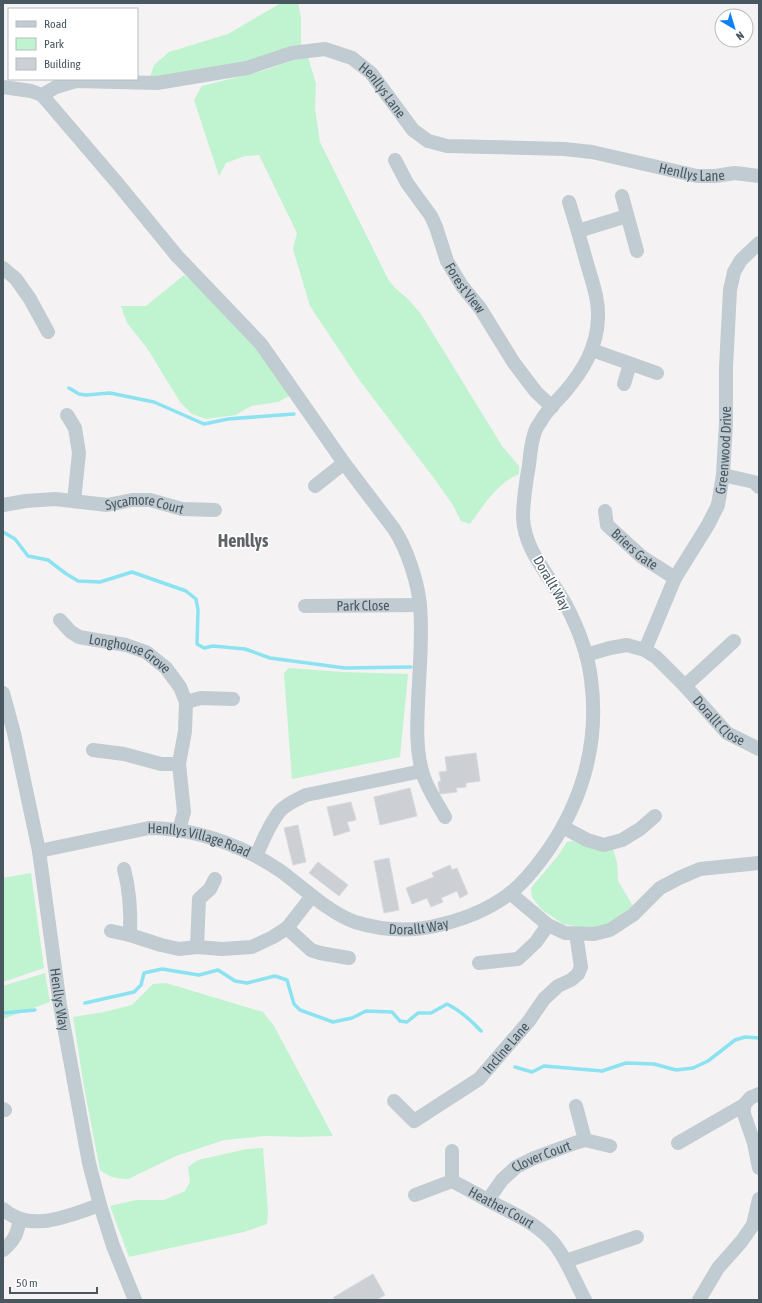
<svg xmlns="http://www.w3.org/2000/svg" width="762" height="1303" font-family="'Asap Condensed',sans-serif">
  <rect width="100%" height="100%" fill="#f4f2f2"/>
  <!-- green -->
  <g fill="#c0f3d0">
    <path d="M281 3H298L301 18V46L238 64 150 77 154 65 169 52 228 34Z"/>
    <path d="M308 57 316 84 315 108 320 142 388 279 395 288 407 298 421 314 502 446 519 466V474C497 483 483 506 470 524L461 521 453 505 433 477 360 381 310 306 293 249 297 233 259 155 245 156 226 163 219 176 194 100 202 86 266 70 293 60Z"/>
    <path d="M184 275 193 282 259 350 291 395 278 402 251 406 236 415 206 419 192 414 180 402 147 348 127 323 121 306H146Z"/>
    <path d="M289 668 342 672 408 674 400 757 292 779 284 673Z"/>
    <path d="M572 841 601 849 613 848 617 863 618 881 633 906 622 915 603 926 585 928 563 924 541 909 532 897 531 888 557 857 567 842Z"/>
    <path d="M31 873 44 968 3 982V878Z"/>
    <path d="M45 973 50 1002 3 1019V986Z"/>
    <path d="M166 983 263 1012 274 1026 333 1136 301 1137 265 1136 224 1140 176 1156 128 1179C118 1179 108 1177 100 1170L84 1087 73 1017 104 1012 132 1005 153 984Z"/>
    <path d="M263 1148 268 1211 267 1224 244 1232 129 1257 110 1206 136 1200H164L185 1191 190 1182 188 1167 198 1160 247 1149Z"/>
  </g>
  <g fill="none" stroke-linecap="round" stroke-linejoin="round">
    <!-- stream -->
    <g stroke="#8be3f2" stroke-width="3.5">
      <path d="M69 388 79 394 86 395 110 393 154 402 204 424 228 419 294 414"/>
      <path d="M3 532 15 539 28 556 48 560 65 573 78 581 100 582 132 572 186 591 196 599 198 610 197 644 204 648 213 646 245 649 270 658 345 668 411 667"/>
      <path d="M85 1003 134 992 141 985 144 973 162 969 199 975 218 970 235 981 247 983 275 976 287 980 294 1004 300 1010 333 1022 352 1018 366 1011 392 1012 400 1021 407 1022 418 1013H431L447 1004C461 1011 471 1020 481 1031"/>
      <path d="M3 1013 35 1010"/>
      <path d="M515 1067 532 1072 544 1066 602 1071 626 1063 654 1064 676 1070 693 1068 708 1061 735 1040 745 1037 759 1038"/>
    </g>
  </g>
  <!-- building -->
  <g fill="#ccd0d5" stroke="#d6d9de">
    <path d="M476 753 480 781 466 783V787L456 788 457 792 440 794 438 782 441 781 439 772 447 771 445 757Z"/>
    <path d="M410 788 417 816 380 825 374 797Z"/>
    <path d="M351 802 356 820 347 822 350 831 334 836 327 807Z"/>
    <path d="M298 825 306 862 293 865 284 828Z"/>
    <path d="M389 858 399 910 384 913 374 861Z"/>
    <path d="M318 862 348 885 339 896 309 873Z"/>
    <path d="M450 865 452 870 457 868 468 894 460 898 457 891 441 898 443 902 431 907 427 898 412 904 406 888 434 877 432 873Z"/>
    <path d="M373 1274 385 1295 378 1299 379 1300H334V1297Z"/>
  </g>
  <g fill="none" stroke-linecap="round" stroke-linejoin="round">
    <!-- minor -->
    <g stroke="#c0cbd2" stroke-width="14">
      <path id="s1" d="M3 87 31 91 42 95 56 87 76 81 157 83 247 68 292 53 325 49 352 58 371 73 413 130 428 141 447 146 564 149 592 152 697 176H715L735 173 759 176"/>
      <path d="M42 95 118 184 177 256 261 344 344 463 394 529C407 549 418 582 420 606 423 638 419 672 418 704 417 726 416 749 422 771 426 788 437 802 445 817"/>
      <path id="s2" d="M395 160 407 183 431 216 436 227 447 261 462 286 480 308 514 363 536 392 552 407"/>
      <path d="M622 196 637 251"/>
      <path d="M578 231 627 216"/>
      <path d="M3 268 16 279 30 299 48 332"/>
      <path d="M592 350 657 373"/>
      <path d="M624 384 630 364"/>
      <path d="M67 415 75 428 79 453 74 501"/>
      <path d="M723 475 754 482 759 487"/>
      <path d="M315 486 344 463"/>
      <path id="s3" d="M3 505 26 501 55 499 107 505 132 500H150L182 509 215 510"/>
      <path id="s4" d="M605 511 607 525 642 557 675 578"/>
      <path id="s5" d="M305 606 420 605"/>
      <path id="s6" d="M60 620 71 632 79 637 126 645 146 652 166 668 180 687 186 702 185 731 179 764 184 812 179 830"/>
      <path id="s7" d="M645 650 675 578 708 525 718 505 723 475 726 423V367L730 290 734 272 741 260 759 243"/>
      <path id="s8" d="M586 655 610 648 627 645 645 650 656 657 685 686 727 733 759 749"/>
      <path d="M685 686 734 641"/>
      <path id="s9" d="M3 693 14 733 39 851 60 1005 89 1163 100 1205 113 1246 135 1300"/>
      <path d="M186 702 201 698 233 699"/>
      <path d="M93 750 124 754 161 764H179"/>
      <path d="M563 827 587 840 604 845 622 840 640 829 655 816"/>
      <path id="s10" d="M39 851 149 828C186 828 222 839 256 856 263 841 269 824 280 811 286 804 298 799 306 795L422 771"/>
      <path id="s11" d="M256 856C265 861 274 866 282 872 305 889 328 912 355 922 384 931 414 932 443 924 467 918 489 909 509 894 521 885 532 872 541 860 581 807 600 745 591 679 588 654 578 628 566 605 551 577 524 551 523 517 523 500 526 482 529 465 530 455 531 444 534 435 535 430 538 425 541 421 547 410 556 402 564 393 583 371 597 348 598 318 599 301 593 284 588 267 582 246 576 224 569 202"/>
      <path d="M124 869C130 891 131 912 130 935"/>
      <path d="M510 893 548 925 565 933 594 934 610 930 633 915 660 888 679 878 700 869 759 863"/>
      <path d="M287 928 311 950 320 953 349 958"/>
      <path d="M111 931 130 935 161 945 179 949 197 947 222 949 252 947 273 937 287 928 312 896"/>
      <path d="M197 947 199 899 210 889 215 879"/>
      <path d="M479 963 518 959 536 942 548 925"/>
      <path id="s12" d="M394 1101 414 1121 479 1079 529 1021 544 999 558 986 571 980 578 974 581 967 576 934"/>
      <path d="M744 1105V1114L754 1143 759 1168"/>
      <path d="M576 1106 585 1140"/>
      <path d="M3 1109 5 1110"/>
      <path d="M678 1143 744 1105 750 1098 759 1094"/>
      <path id="s13" d="M452 1151V1181C468 1189 483 1198 499 1206 520 1217 541 1226 556 1246 568 1262 575 1282 585 1300"/>
      <path d="M415 1195 452 1181"/>
      <path id="s14" d="M488 1200 502 1180 516 1167 534 1158 575 1143 585 1140 610 1146"/>
      <path d="M3 1209C31 1234 69 1215 100 1205"/>
      <path d="M3 1250C15 1240 17 1234 20 1219"/>
      <path d="M566 1261 637 1237"/>
      <path d="M699 1300 718 1268 741 1242 753 1225 759 1199"/>
    </g>
  </g>
  <g text-anchor="middle" stroke-width="3.5" stroke-linejoin="round" paint-order="stroke">
    <!-- street labels -->
    <g font-size="14" fill="#495761" stroke="#fff">
      <text dy="5" stroke="none"><textPath href="#s1" startOffset="403">Henllys Lane</textPath></text>
      <text dy="5" stroke="none"><textPath href="#s1" startOffset="739">Henllys Lane</textPath></text>
      <text dy="5" stroke="none"><textPath href="#s2" startOffset="147">Forest View</textPath></text>
      <text dy="5" stroke="none"><textPath href="#s7" startOffset="218">Greenwood Drive</textPath></text>
      <text dy="5" stroke="none"><textPath href="#s3" startOffset="143">Sycamore Court</textPath></text>
      <text dy="5" stroke="none"><textPath href="#s4" startOffset="51">Briers Gate</textPath></text>
      <text transform="translate(552 583) rotate(60)" y="5">Dorallt Way</text>
      <text dy="5" stroke="none"><textPath href="#s5" startOffset="58">Park Close</textPath></text>
      <text dy="5" stroke="none"><textPath href="#s6" startOffset="80">Longhouse Grove</textPath></text>
      <text dy="5" stroke="none"><textPath href="#s8" startOffset="164">Dorallt Close</textPath></text>
      <text dy="5" stroke="none"><textPath href="#s10" startOffset="164">Henllys Village Road</textPath></text>
      <text dy="5" stroke="none"><textPath href="#s11" startOffset="184">Dorallt Way</textPath></text>
      <text dy="5" stroke="none"><textPath href="#s9" startOffset="312">Henllys Way</textPath></text>
      <text dy="5" stroke="none"><textPath href="#s12" startOffset="147">Incline Lane</textPath></text>
      <text dy="5" stroke="none"><textPath href="#s14" startOffset="71">Clover Court</textPath></text>
      <text dy="5" stroke="none"><textPath href="#s13" startOffset="86">Heather Court</textPath></text>
    </g>
    <!-- district labels -->
    <g font-size="18" font-weight="bold" fill="#5e6368" stroke="#fff">
      <text x="243" y="547">Henllys</text>
    </g>
  </g>
  <!-- border -->
  <rect width="762" height="1303" fill="none" stroke="#495761" stroke-width="8"/>
  <!-- legend -->
  <rect x="8" y="8" width="130" height="72" fill="#ffffff" stroke="#b6bcc0"/>
  <rect x="16" y="21" width="20" height="6" fill="#c0cbd2" stroke="#b6bcc0"/>
  <text x="44" y="28" font-size="12" fill="#495761">Road</text>
  <rect x="16" y="38" width="20" height="12" fill="#c0f3d0" stroke="#b6bcc0"/>
  <text x="44" y="48" font-size="12" fill="#495761">Park</text>
  <rect x="16" y="58" width="20" height="12" fill="#ccd0d5" stroke="#b6bcc0"/>
  <text x="44" y="68" font-size="12" fill="#495761">Building</text>
  <!-- north arrow -->
  <g transform="translate(734 28) rotate(142)"><circle r="19" fill="#ffffff" stroke="#b6bcc0"/>
  <path d="M0-3L7 15L0 10L-7 15Z" fill="#1181f0"/>
  <text y="-6" font-size="11" font-weight="bold" text-anchor="middle" fill="#495761">N</text>
  </g>
  <!-- scale -->
  <path d="M10 1287v6h87v-6" fill="none" stroke="#495761" stroke-width="2"/>
  <text x="16" y="1287" font-size="12" fill="#495761" stroke="#ffffff" stroke-width="3" paint-order="stroke">50 m</text>
</svg>
